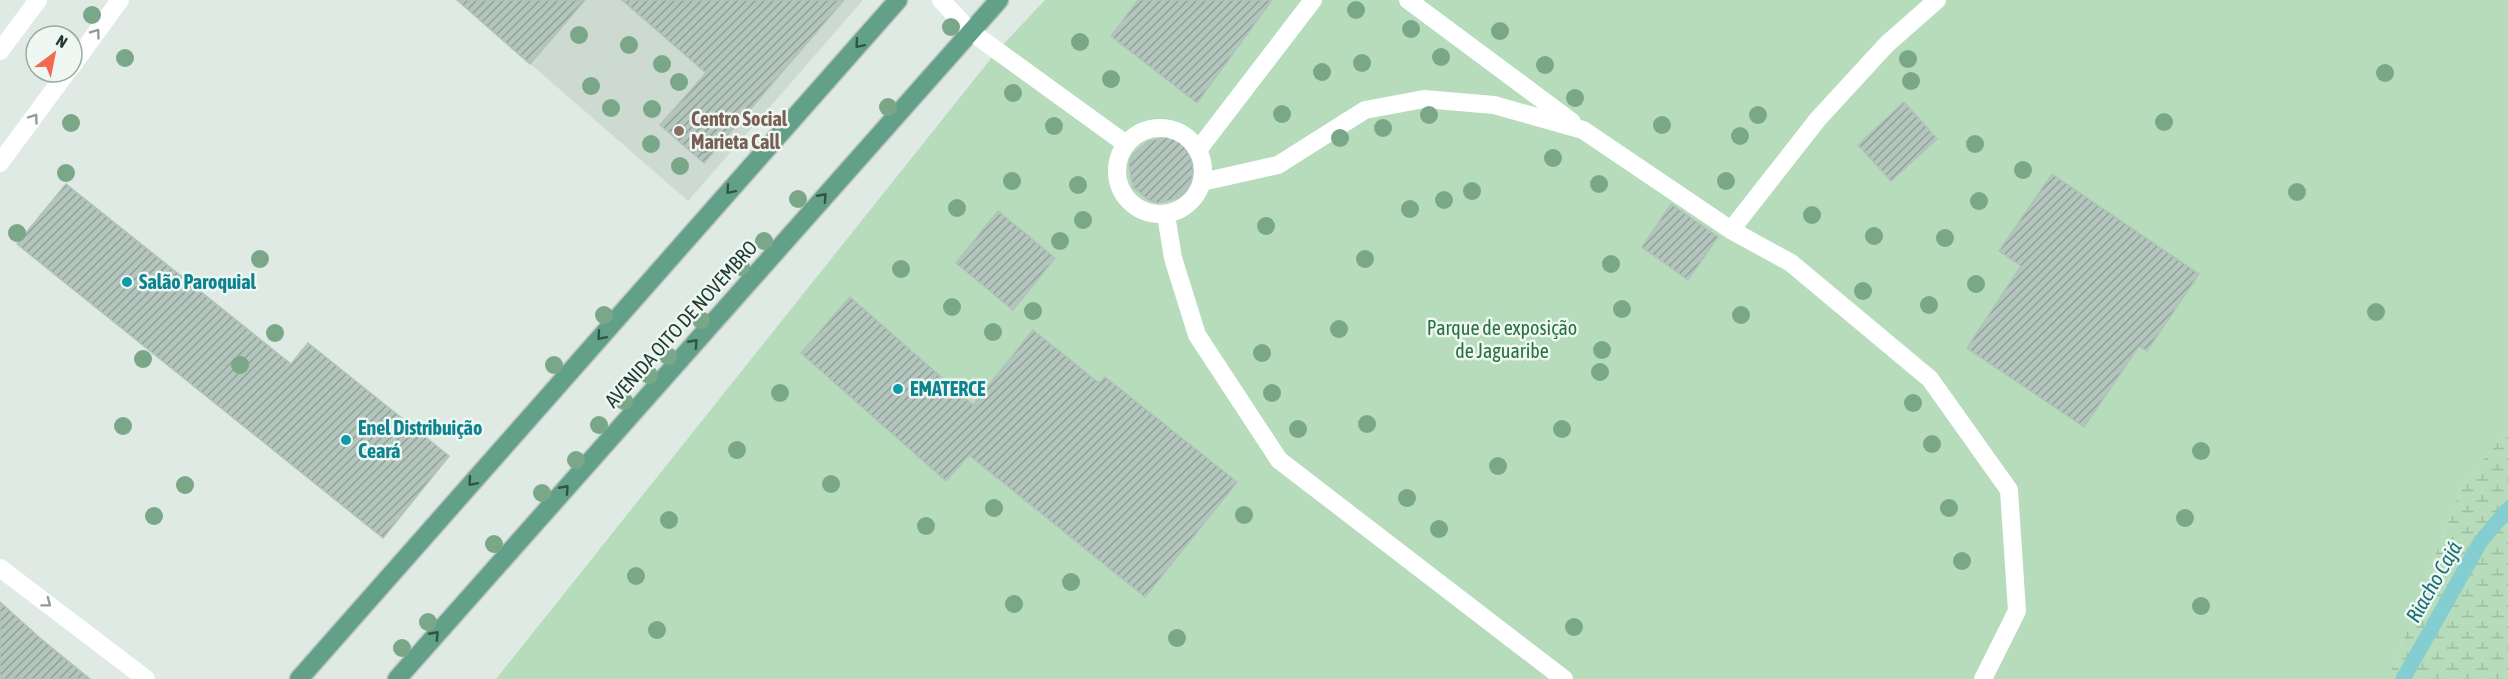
<svg xmlns="http://www.w3.org/2000/svg" width="2508" height="679" font-family="'Asap Condensed',sans-serif">
  <defs>
    <pattern id="wetland-marsh" width="20" height="14" patternUnits="userSpaceOnUse" patternTransform="scale(1.5)"><rect width="20" height="14" fill="#b6dcbc"/><path d="M1 5h8M5 5V1M11 12h8M15 12V8" fill="none" stroke="#9cbea2"/></pattern>
    <pattern id="building-hatch" width="6" height="6" patternUnits="userSpaceOnUse" patternTransform="scale(1.5)"><rect width="6" height="6" fill="#b3c5bc"/><path d="M-1 1l2-2M0 6l6-6M5 7l2-2" fill="none" stroke="#91a199"/></pattern>
  </defs>
  <rect width="100%" height="100%" fill="#deeae3"/>
  <!-- built -->
  <path fill="#ccdad2" d="M522 0H863L688 201 494 32Z"/>
  <!-- wetland -->
  <path fill="url(#wetland-marsh)" d="M2508 429V679H2388L2461 488Z"/>
  <!-- green -->
  <path fill="#b6dcbc" d="M1045 0H2508V429L2461 488 2388 679H496L997 51Z"/>
  <g fill="none" stroke-linecap="round" stroke-linejoin="round">
    <!-- stream -->
    <path stroke="#84cdd1" stroke-width="15" d="M2403 679 2481 541 2508 509"/>
  </g>
  <!-- building -->
  <g fill="url(#building-hatch)" stroke="#b0c3ba" stroke-width="1.5">
    <path d="M457 0H585L530 64Z"/>
    <path d="M622 0H844L704 163 660 125 706 73Z"/>
    <path d="M1138 0H1272L1197 103 1111 36Z"/>
    <path d="M1904 102 1937 139 1891 181 1858 145Z"/>
    <path d="M1179 135 1192 162 1193 172 1191 182 1186 191 1178 198 1158 203 1149 200 1133 187 1129 165 1132 155 1149 141Z"/>
    <path d="M2052 174 2199 274 2147 351 2139 346 2084 427 1967 348 2021 266 1999 251Z"/>
    <path d="M66 184 291 364 308 343 449 456 383 538 17 244Z"/>
    <path d="M1671 204 1718 237 1688 280 1642 247Z"/>
    <path d="M998 211 1055 258 1013 310 956 263Z"/>
    <path d="M850 297 973 405 1033 330 1099 383 1105 377 1237 482 1145 597 969 455 946 481 801 353Z"/>
    <path d="M0 602 41 639 90 679H0Z"/>
  </g>
  <g fill="none" stroke-linecap="round" stroke-linejoin="round">
    <!-- major casing -->
    <g stroke="#bcc4c1" stroke-width="21">
      <g id="major">
        <path d="M299 679 898 0"/>
        <path d="M397 679 999 0"/>
      </g>
    </g>
    <!-- minor -->
    <g stroke="#fff" stroke-width="18">
      <path d="M941 0 970 31 1126 144"/>
      <path d="M1408 0 1572 122"/>
      <path d="M0 51 38 0"/>
      <path d="M72 66 120 0"/>
      <circle cx="1160" cy="171" r="43"/>
      <path d="M1198 150 1313 0"/>
      <path d="M0 163 67 72"/>
      <path d="M1202 182 1278 165 1365 110 1424 99 1494 105 1583 130 1731 230 1791 263 1930 379 2009 490 2017 611 1983 679"/>
      <path d="M1166 215 1173 258 1197 335 1279 460 1564 679"/>
      <path d="M1731 230 1818 119 1887 44 1937 0"/>
      <path d="M0 568 146 679"/>
    </g>
    <!-- major -->
    <use href="#major" stroke="#62a08a" stroke-width="18"/>
  </g>
  <!-- trees -->
  <g fill="#7aa788">
    <circle cx="1356" cy="10" r="9"/>
    <circle cx="92" cy="15" r="9"/>
    <circle cx="951" cy="27" r="9"/>
    <circle cx="1411" cy="29" r="9"/>
    <circle cx="1500" cy="31" r="9"/>
    <circle cx="579" cy="35" r="9"/>
    <circle cx="1080" cy="42" r="9"/>
    <circle cx="629" cy="45" r="9"/>
    <circle cx="1441" cy="57" r="9"/>
    <circle cx="125" cy="58" r="9"/>
    <circle cx="1908" cy="59" r="9"/>
    <circle cx="1362" cy="63" r="9"/>
    <circle cx="662" cy="64" r="9"/>
    <circle cx="1545" cy="65" r="9"/>
    <circle cx="1322" cy="72" r="9"/>
    <circle cx="2385" cy="73" r="9"/>
    <circle cx="1111" cy="79" r="9"/>
    <circle cx="1911" cy="81" r="9"/>
    <circle cx="679" cy="82" r="9"/>
    <circle cx="591" cy="86" r="9"/>
    <circle cx="1013" cy="93" r="9"/>
    <circle cx="1575" cy="98" r="9"/>
    <circle cx="888" cy="107" r="9"/>
    <circle cx="611" cy="108" r="9"/>
    <circle cx="652" cy="109" r="9"/>
    <circle cx="1282" cy="114" r="9"/>
    <circle cx="1429" cy="115" r="9"/>
    <circle cx="1758" cy="115" r="9"/>
    <circle cx="2164" cy="122" r="9"/>
    <circle cx="71" cy="123" r="9"/>
    <circle cx="1662" cy="125" r="9"/>
    <circle cx="1054" cy="126" r="9"/>
    <circle cx="1383" cy="128" r="9"/>
    <circle cx="1740" cy="136" r="9"/>
    <circle cx="1340" cy="138" r="9"/>
    <circle cx="651" cy="144" r="9"/>
    <circle cx="704" cy="144" r="9"/>
    <circle cx="1975" cy="144" r="9"/>
    <circle cx="1553" cy="158" r="9"/>
    <circle cx="680" cy="166" r="9"/>
    <circle cx="2023" cy="170" r="9"/>
    <circle cx="66" cy="173" r="9"/>
    <circle cx="1012" cy="181" r="9"/>
    <circle cx="1726" cy="181" r="9"/>
    <circle cx="1599" cy="184" r="9"/>
    <circle cx="1078" cy="185" r="9"/>
    <circle cx="1472" cy="191" r="9"/>
    <circle cx="2297" cy="192" r="9"/>
    <circle cx="798" cy="199" r="9"/>
    <circle cx="1444" cy="200" r="9"/>
    <circle cx="1979" cy="201" r="9"/>
    <circle cx="957" cy="208" r="9"/>
    <circle cx="1410" cy="209" r="9"/>
    <circle cx="1812" cy="215" r="9"/>
    <circle cx="1083" cy="220" r="9"/>
    <circle cx="1266" cy="226" r="9"/>
    <circle cx="17" cy="233" r="9"/>
    <circle cx="1874" cy="236" r="9"/>
    <circle cx="1945" cy="238" r="9"/>
    <circle cx="764" cy="241" r="9"/>
    <circle cx="1060" cy="241" r="9"/>
    <circle cx="260" cy="259" r="9"/>
    <circle cx="1365" cy="259" r="9"/>
    <circle cx="1611" cy="264" r="9"/>
    <circle cx="741" cy="267" r="9"/>
    <circle cx="901" cy="269" r="9"/>
    <circle cx="1976" cy="284" r="9"/>
    <circle cx="1863" cy="291" r="9"/>
    <circle cx="1929" cy="305" r="9"/>
    <circle cx="952" cy="307" r="9"/>
    <circle cx="1622" cy="309" r="9"/>
    <circle cx="1033" cy="311" r="9"/>
    <circle cx="2376" cy="312" r="9"/>
    <circle cx="604" cy="315" r="9"/>
    <circle cx="1741" cy="315" r="9"/>
    <circle cx="701" cy="320" r="9"/>
    <circle cx="1339" cy="329" r="9"/>
    <circle cx="993" cy="332" r="9"/>
    <circle cx="275" cy="333" r="9"/>
    <circle cx="1602" cy="350" r="9"/>
    <circle cx="1262" cy="353" r="9"/>
    <circle cx="668" cy="356" r="9"/>
    <circle cx="143" cy="359" r="9"/>
    <circle cx="240" cy="365" r="9"/>
    <circle cx="554" cy="365" r="9"/>
    <circle cx="1600" cy="372" r="9"/>
    <circle cx="649" cy="375" r="9"/>
    <circle cx="780" cy="393" r="9"/>
    <circle cx="1272" cy="393" r="9"/>
    <circle cx="624" cy="401" r="9"/>
    <circle cx="1913" cy="403" r="9"/>
    <circle cx="1367" cy="424" r="9"/>
    <circle cx="599" cy="425" r="9"/>
    <circle cx="123" cy="426" r="9"/>
    <circle cx="1298" cy="429" r="9"/>
    <circle cx="1562" cy="429" r="9"/>
    <circle cx="1932" cy="444" r="9"/>
    <circle cx="737" cy="450" r="9"/>
    <circle cx="2201" cy="451" r="9"/>
    <circle cx="576" cy="460" r="9"/>
    <circle cx="1498" cy="466" r="9"/>
    <circle cx="831" cy="484" r="9"/>
    <circle cx="185" cy="485" r="9"/>
    <circle cx="542" cy="493" r="9"/>
    <circle cx="1407" cy="498" r="9"/>
    <circle cx="994" cy="508" r="9"/>
    <circle cx="1949" cy="508" r="9"/>
    <circle cx="1244" cy="515" r="9"/>
    <circle cx="154" cy="516" r="9"/>
    <circle cx="2185" cy="518" r="9"/>
    <circle cx="669" cy="520" r="9"/>
    <circle cx="926" cy="526" r="9"/>
    <circle cx="1439" cy="529" r="9"/>
    <circle cx="494" cy="544" r="9"/>
    <circle cx="1962" cy="561" r="9"/>
    <circle cx="636" cy="576" r="9"/>
    <circle cx="1071" cy="582" r="9"/>
    <circle cx="1014" cy="604" r="9"/>
    <circle cx="2201" cy="606" r="9"/>
    <circle cx="428" cy="622" r="9"/>
    <circle cx="1574" cy="627" r="9"/>
    <circle cx="657" cy="630" r="9"/>
    <circle cx="1177" cy="638" r="9"/>
    <circle cx="402" cy="648" r="9"/>
  </g>
  <!-- one-way arrows -->
  <defs><path id="oneway-chevron" d="M-2-3.5L2.5 0L-2 3.5" fill="none" stroke-width="1.6" stroke-linecap="round" stroke-linejoin="round" transform="scale(1.5)"/></defs>
  <g stroke="#8f9c98">
    <use href="#oneway-chevron" transform="translate(96 33) rotate(-54)"/>
    <use href="#oneway-chevron" transform="translate(34 118) rotate(-54)"/>
    <use href="#oneway-chevron" transform="translate(47 603) rotate(37)"/>
  </g>
  <g stroke="#305446">
    <use href="#oneway-chevron" transform="translate(859 44) rotate(131)"/>
    <use href="#oneway-chevron" transform="translate(730 190) rotate(131)"/>
    <use href="#oneway-chevron" transform="translate(823 197) rotate(-48)"/>
    <use href="#oneway-chevron" transform="translate(601 336) rotate(131)"/>
    <use href="#oneway-chevron" transform="translate(694 343) rotate(-48)"/>
    <use href="#oneway-chevron" transform="translate(472 482) rotate(131)"/>
    <use href="#oneway-chevron" transform="translate(565 489) rotate(-48)"/>
    <use href="#oneway-chevron" transform="translate(435 635) rotate(-48)"/>
  </g>
  <!-- markers -->
  <circle fill="#8d6e63" stroke="#eef7f2" stroke-width="2" cx="679" cy="131" r="6"/>
  <g fill="#0f9aa8" stroke="#eef7f2" stroke-width="2">
    <circle cx="127" cy="282" r="6"/>
    <circle cx="898" cy="389" r="6"/>
    <circle cx="346" cy="440" r="6"/>
  </g>
  <g text-anchor="middle" stroke-width="5" stroke-linejoin="round" paint-order="stroke">
    <!-- education labels -->
    <g font-size="20" font-weight="bold" fill="#785e54" stroke="#eef7f2" text-anchor="start">
      <text x="691" y="126">Centro Social<tspan x="691" dy="23">Marieta Call</tspan></text>
    </g>
    <!-- culture labels -->
    <g font-size="20" font-weight="bold" fill="#0d838f" stroke="#eef7f2" text-anchor="start">
      <text x="139" y="289">Salão Paroquial</text>
      <text x="910" y="396">EMATERCE</text>
      <text x="358" y="435">Enel Distribuição<tspan x="358" dy="23">Ceará</tspan></text>
    </g>
    <!-- street labels -->
    <g font-size="20" fill="#1f3a30" stroke="#eef7f2">
      <text transform="translate(681 324) rotate(-48)" y="7">AVENIDA OITO DE NOVEMBRO</text>
    </g>
    <!-- park labels -->
    <g font-size="20" fill="#29713d" stroke="#eef7f2">
      <text x="1502" y="335">Parque de exposição<tspan x="1502" dy="23">de Jaguaribe</tspan></text>
    </g>
    <!-- water labels -->
    <g font-size="21" font-style="italic" fill="#197076" stroke="#eef7f2">
      <text transform="translate(2434 582) rotate(-60)" y="7">Riacho Cajá</text>
    </g>
  </g>
  <!-- north arrow -->
  <g transform="translate(54 54) rotate(32)"><circle r="28" fill="#eef7f2" stroke="#9baba4" stroke-width="1.5"/>
  <path d="M0-4.5L10 22L0 15L-10 22Z" fill="#f46952"/>
  <text y="-9" font-size="16" font-weight="bold" text-anchor="middle" fill="#1f3a30">N</text>
  </g>
</svg>
